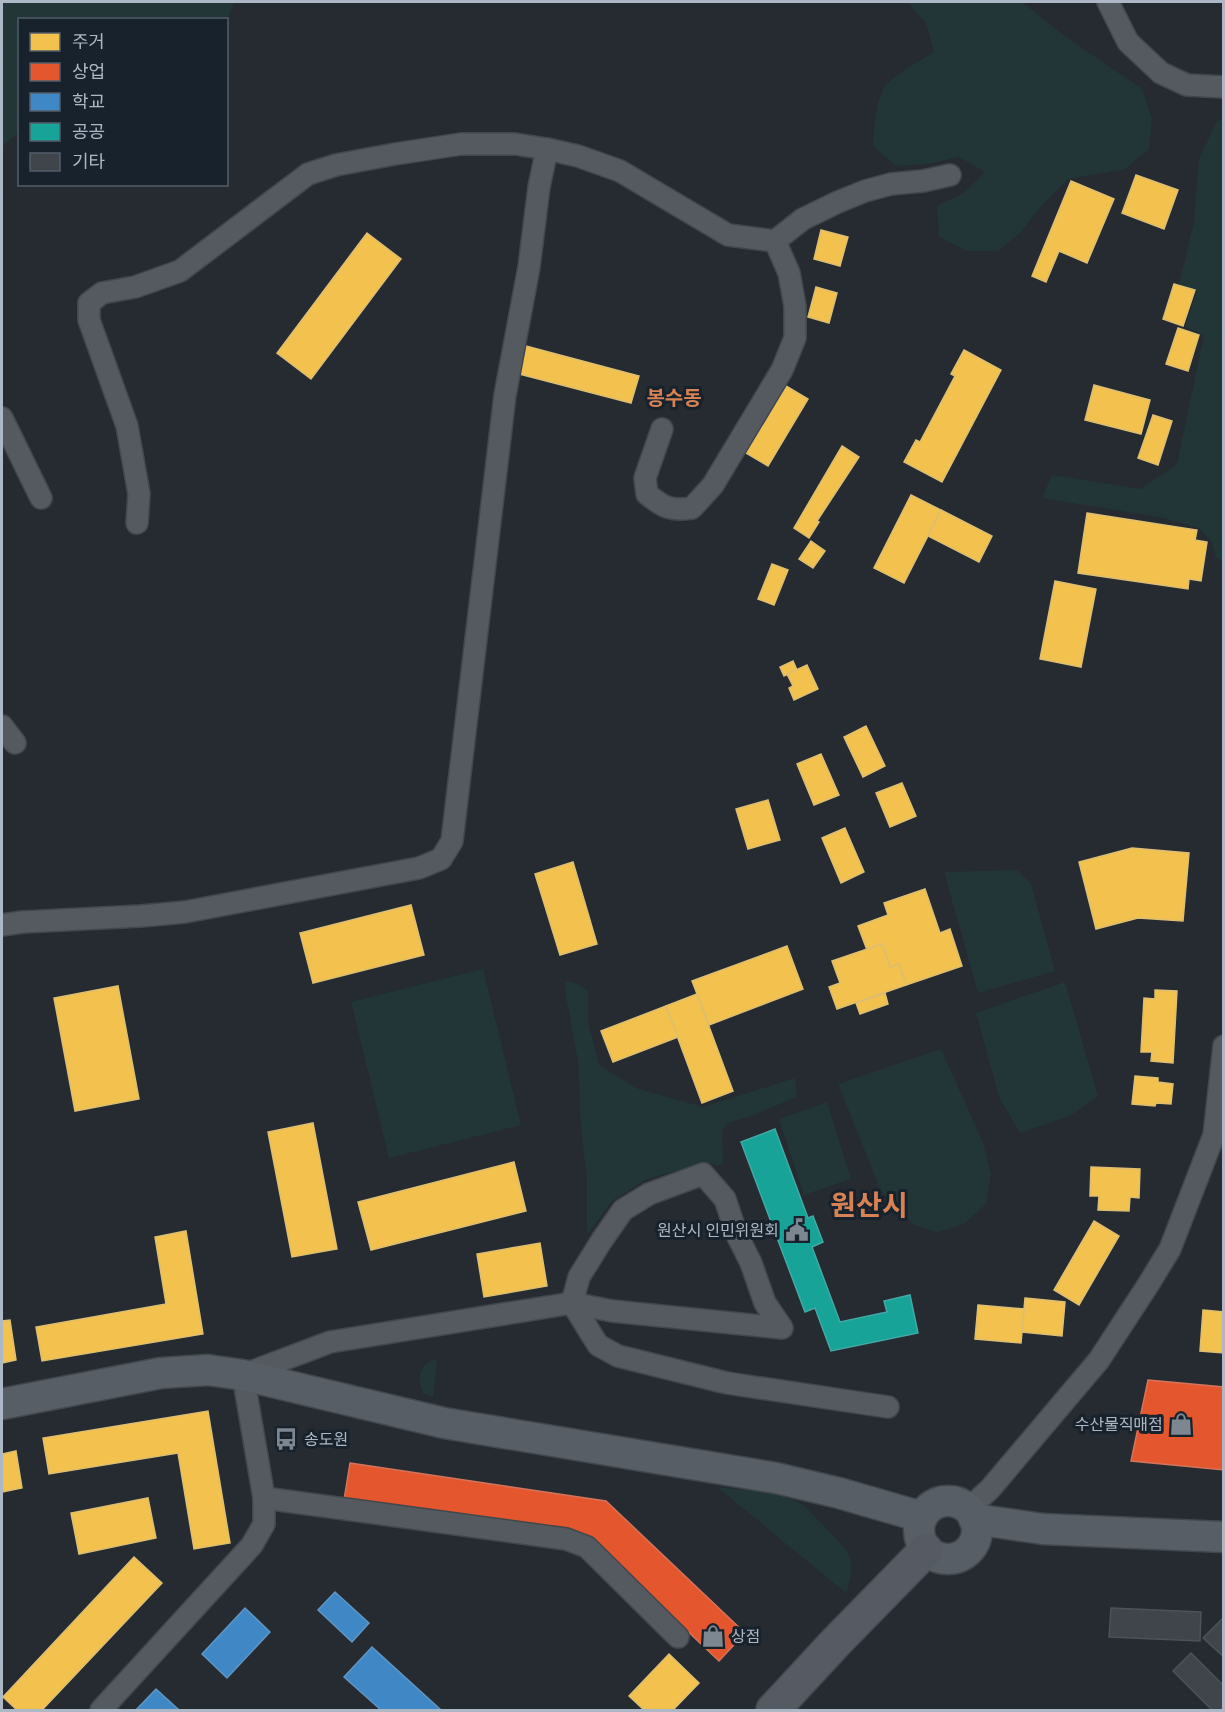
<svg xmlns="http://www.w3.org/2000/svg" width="1225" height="1712" font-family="Poppins,'Noto Sans KR',sans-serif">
  <rect width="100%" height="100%" fill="#252b31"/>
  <!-- green -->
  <g fill="#223537">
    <path d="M2 2H234L227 21 226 20H20L19 132 2 146Z"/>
    <path d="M907 2H1022L1066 37 1142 89 1152 118 1149 149 1125 169 1068 179 1041 206 1021 232 998 251H967L939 237 937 206 964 193 985 172 959 157 928 164 896 166 873 146C874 131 876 96 886 85 899 71 918 62 934 52L926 23Z"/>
    <path d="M1223 118V561L1216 557 1212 542 1199 528 1164 518 1042 498 1052 475 1141 489 1177 464 1204 335 1185 327 1197 291 1179 284 1194 222 1199 159 1217 121Z"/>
    <path d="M1017 870 1031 884 1055 971 978 993 944 872Z"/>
    <path d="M483 969 521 1125 389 1158 351 1002Z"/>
    <path d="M565 981 579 984 588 991V1022L599 1065 636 1088 703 1107 795 1078 797 1097 751 1116 728 1123 722 1131 723 1165 701 1164 647 1179 612 1201 587 1235V1180L581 1126 578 1061 566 996Z"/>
    <path d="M1065 982 1098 1096 1070 1116 1020 1133 999 1097 976 1013Z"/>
    <path d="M941 1049 984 1145 991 1175 986 1204 964 1224 938 1232 914 1225 881 1191 838 1084Z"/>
    <path d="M827 1102 851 1179 804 1195 779 1119Z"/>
    <path d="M432 1360H437L433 1397 424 1394C417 1381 418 1367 432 1360Z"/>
    <path d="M717 1487C743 1490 775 1490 799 1503 808 1507 816 1518 823 1525 847 1550 859 1557 846 1593Z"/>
  </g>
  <!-- homes -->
  <g fill="#f2c14e" stroke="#ddbe72" stroke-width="1.5">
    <path d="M1136 175 1178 190 1164 229 1122 213Z"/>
    <path d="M1071 181 1114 199 1087 263 1059 251 1046 282 1032 276Z"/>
    <path d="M821 230 848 237 840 266 814 259Z"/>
    <path d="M367 233 401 259 311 379 277 353Z"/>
    <path d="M1174 284 1195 290 1183 326 1163 319Z"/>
    <path d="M816 287 837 293 829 323 808 317Z"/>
    <path d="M1178 328 1199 335 1188 371 1166 364Z"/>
    <path d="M526 346 639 376 631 403 519 374Z"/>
    <path d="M964 350 1001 370 942 482 904 462 916 440 920 442 955 376 951 374Z"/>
    <path d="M1094 385 1150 400 1141 434 1085 420Z"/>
    <path d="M786 386 808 399 768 466 746 453Z"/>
    <path d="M1153 415 1172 421 1158 465 1138 458Z"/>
    <path d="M842 446 859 457 817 521 819 522 809 538 794 528Z"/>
    <path d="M911 495 941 510 904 583 874 568Z"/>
    <path d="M941 510 992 536 979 562 928 536Z"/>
    <path d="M1087 513 1197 530 1195 540 1207 542 1201 581 1189 579 1188 589 1078 573Z"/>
    <path d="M811 541 825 551 813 568 799 559Z"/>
    <path d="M772 564 788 570 774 605 758 599Z"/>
    <path d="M1055 581 1096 589 1081 667 1040 659Z"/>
    <path d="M793 661 797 670 784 676 780 667Z"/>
    <path d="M807 665 818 689 794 700 789 688 793 686 787 674Z"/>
    <path d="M866 726 885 766 863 777 844 737Z"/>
    <path d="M821 754 839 795 814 805 797 764Z"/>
    <path d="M902 783 916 816 890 827 876 793Z"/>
    <path d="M768 800 780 840 748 849 736 809Z"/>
    <path d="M845 828 864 872 841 883 822 838Z"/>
    <path d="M1132 848 1189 853 1183 921 1138 918 1096 929 1079 862Z"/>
    <path d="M573 862 597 944 560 955 535 874Z"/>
    <path d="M925 889 940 933 950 929 962 966 906 985 899 964 890 967 882 944 867 950 858 926 888 915 884 903Z"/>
    <path d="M411 905 424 955 313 983 300 933Z"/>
    <path d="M882 944 890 967 899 964 906 985 837 1009 829 987 840 983 832 961Z"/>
    <path d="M787 946 803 989 709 1025 692 981Z"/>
    <path d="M118 986 139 1099 75 1111 54 998Z"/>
    <path d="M1155 990 1177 991 1173 1063 1151 1061 1152 1052H1141L1144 998 1155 999Z"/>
    <path d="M885 993 888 1004 860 1014 856 1003Z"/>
    <path d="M697 994 733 1091 702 1103 666 1006Z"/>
    <path d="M666 1006 678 1037 613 1062 601 1031Z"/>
    <path d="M1135 1076 1158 1078V1082L1173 1084 1171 1104 1156 1103 1155 1106 1132 1104Z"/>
    <path d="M313 1123 337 1249 292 1257 268 1132Z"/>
    <path d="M514 1162 526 1211 371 1250 358 1202Z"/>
    <path d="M1091 1167 1140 1169 1139 1198 1130 1197 1129 1211 1098 1210 1099 1196H1090Z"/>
    <path d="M1094 1221 1119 1236 1079 1305 1054 1290Z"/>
    <path d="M186 1231 203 1334 42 1361 36 1327 166 1304 155 1237Z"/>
    <path d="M540 1243 547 1286 484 1297 477 1254Z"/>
    <path d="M1025 1298 1065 1302 1062 1336 1022 1332Z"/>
    <path d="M978 1305 1024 1309 1021 1343 975 1339Z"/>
    <path d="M1203 1310 1224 1312V1353L1200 1351Z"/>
    <path d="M10 1320 16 1360 2 1363V1321Z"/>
    <path d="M208 1411 230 1543 194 1549 178 1453 49 1474 43 1438Z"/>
    <path d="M16 1451 22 1488 2 1492V1454Z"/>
    <path d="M148 1498 156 1538 79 1554 71 1513Z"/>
    <path d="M134 1557 162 1583 42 1710H17L3 1697Z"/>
    <path d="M669 1654 699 1683 673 1710H644L629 1696Z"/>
  </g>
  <!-- shops -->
  <g fill="#e4572e" stroke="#d3745b" stroke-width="1.5">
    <path d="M1148 1380 1224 1387V1470L1131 1461Z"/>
    <path d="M350 1463 606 1501 745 1633 719 1661 586 1535 344 1500Z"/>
  </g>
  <!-- schools -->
  <g fill="#3f88c5" stroke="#6096c5" stroke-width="1.5">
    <path d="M335 1592 369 1623 352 1642 318 1610Z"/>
    <path d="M245 1608 270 1632 227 1678 202 1654Z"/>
    <path d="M372 1647 441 1710H381L344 1677Z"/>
    <path d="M156 1689 179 1710H136Z"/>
  </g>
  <!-- public -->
  <path fill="#17a398" stroke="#44a9a6" stroke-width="1.5" d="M775 1129 808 1218 813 1216 823 1242 812 1247 840 1322 887 1312 884 1301 910 1295 918 1333 831 1351 815 1308 805 1312 741 1142Z"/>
  <!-- building -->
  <g fill="#40454b" stroke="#4b525a" stroke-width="1.5">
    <path d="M1111 1608 1201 1612 1200 1641 1109 1637Z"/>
    <path d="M1224 1617V1657L1203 1638Z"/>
    <path d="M1191 1653 1224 1686V1710H1212L1173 1671Z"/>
  </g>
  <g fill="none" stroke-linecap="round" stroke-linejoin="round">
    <!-- street casing -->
    <g stroke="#42474c" stroke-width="24">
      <g id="street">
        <path d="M1108 2 1128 42 1161 73 1187 85 1224 87"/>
        <path d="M547 149 578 156 620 171 728 235 775 241 803 219 838 202 865 191 891 184 923 181 950 175"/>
        <path d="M2 418 41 498"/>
        <path d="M662 429 645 478 647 494C664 508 671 511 692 508L713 485 782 370 795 338V306L789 273 775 241"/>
        <path d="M2 726 15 743"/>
        <path d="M2 925 23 922 141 916 185 912 419 868 441 859 452 841 505 395 529 267 539 187 547 149 515 144H461L395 154 336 165 308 174 180 271 135 287 102 293 89 303V320L127 426 139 494 137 523"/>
        <path d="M264 1498 566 1539 587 1547 678 1637"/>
        <path d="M968 1509 990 1489 1099 1360 1148 1285 1170 1249 1214 1135 1224 1046"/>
        <path d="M101 1710 252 1545 264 1524V1498L243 1375 330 1342 572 1303 612 1311 782 1328 765 1303 751 1263 737 1235 725 1199 703 1174 649 1194 623 1210 602 1240 579 1277 572 1303 598 1345 618 1356 727 1383 888 1407"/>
      </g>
    </g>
    <!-- secondary casing -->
    <g stroke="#42474c" stroke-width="33">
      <g id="secondary">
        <path d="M2 1404 161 1373 208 1370 243 1375 444 1423 776 1478 839 1493 922 1517"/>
        <circle cx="948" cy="1530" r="29"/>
        <path d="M974 1519 1043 1529 1224 1537"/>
      </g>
    </g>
    <!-- primary casing -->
    <g stroke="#42484e" stroke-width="36">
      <path id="primary" d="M773 1710 837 1641 926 1550"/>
    </g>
    <!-- street -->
    <use href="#street" stroke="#545a60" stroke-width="21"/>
    <!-- secondary -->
    <use href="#secondary" stroke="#585e65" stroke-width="30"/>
    <!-- primary -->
    <use href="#primary" stroke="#565b63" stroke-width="33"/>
  </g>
  <!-- icons -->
  <defs>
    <g id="civic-bare" transform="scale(1.8)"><path d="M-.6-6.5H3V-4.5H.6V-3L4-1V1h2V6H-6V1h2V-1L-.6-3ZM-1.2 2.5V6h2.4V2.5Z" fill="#7d8791" stroke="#18222c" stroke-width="2.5" paint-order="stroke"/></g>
    <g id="shop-bare" transform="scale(1.8)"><path d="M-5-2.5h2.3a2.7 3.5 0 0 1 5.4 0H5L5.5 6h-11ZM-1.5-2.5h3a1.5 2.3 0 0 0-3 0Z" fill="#7d8791" stroke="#18222c" stroke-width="2.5" paint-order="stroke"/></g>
    <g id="bus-bare" transform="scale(1.8)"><path d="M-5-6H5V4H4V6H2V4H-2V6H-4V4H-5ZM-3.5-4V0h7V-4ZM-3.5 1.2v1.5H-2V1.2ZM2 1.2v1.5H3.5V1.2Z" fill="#7d8791" stroke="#18222c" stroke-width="2.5" paint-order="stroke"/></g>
  </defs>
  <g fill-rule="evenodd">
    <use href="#civic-bare" x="797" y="1230"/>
    <use href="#shop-bare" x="1181" y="1424"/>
    <use href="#bus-bare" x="286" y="1439"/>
    <use href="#shop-bare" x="713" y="1636"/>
  </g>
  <g text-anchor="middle" stroke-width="6" stroke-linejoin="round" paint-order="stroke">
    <!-- poi labels -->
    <g font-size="16" fill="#acb8c5" stroke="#18222c" text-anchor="end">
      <text x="779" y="1236">원산시 인민위원회</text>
      <text x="1163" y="1430">수산물직매점</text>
      <text x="304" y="1445" text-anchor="start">송도원</text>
      <text x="731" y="1642" text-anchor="start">상점</text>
    </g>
    <!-- quarter labels -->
    <g font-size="20" font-weight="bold" fill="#d78255" stroke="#18222c">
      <text x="674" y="405">봉수동</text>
    </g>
    <!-- town labels -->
    <g font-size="28" font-weight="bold" fill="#d78255" stroke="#18222c">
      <text x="869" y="1215">원산시</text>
    </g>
  </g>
  <!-- border -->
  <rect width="1225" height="1712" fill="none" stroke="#acb8c5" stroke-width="6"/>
  <!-- legend -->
  <rect x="18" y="18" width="210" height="168" fill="#18222c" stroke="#535e69" stroke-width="1.5"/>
  <rect x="30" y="33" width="30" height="18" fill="#f2c14e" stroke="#535e69" stroke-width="1.5"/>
  <text x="72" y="48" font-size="18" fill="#acb8c5">주거</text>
  <rect x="30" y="63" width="30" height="18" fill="#e4572e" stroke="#535e69" stroke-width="1.5"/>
  <text x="72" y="78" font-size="18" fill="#acb8c5">상업</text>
  <rect x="30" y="93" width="30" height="18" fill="#3f88c5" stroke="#535e69" stroke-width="1.5"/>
  <text x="72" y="108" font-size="18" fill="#acb8c5">학교</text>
  <rect x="30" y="123" width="30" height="18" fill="#17a398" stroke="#535e69" stroke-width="1.5"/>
  <text x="72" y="138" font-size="18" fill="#acb8c5">공공</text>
  <rect x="30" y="153" width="30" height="18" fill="#40454b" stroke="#535e69" stroke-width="1.5"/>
  <text x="72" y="168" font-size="18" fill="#acb8c5">기타</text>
</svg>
